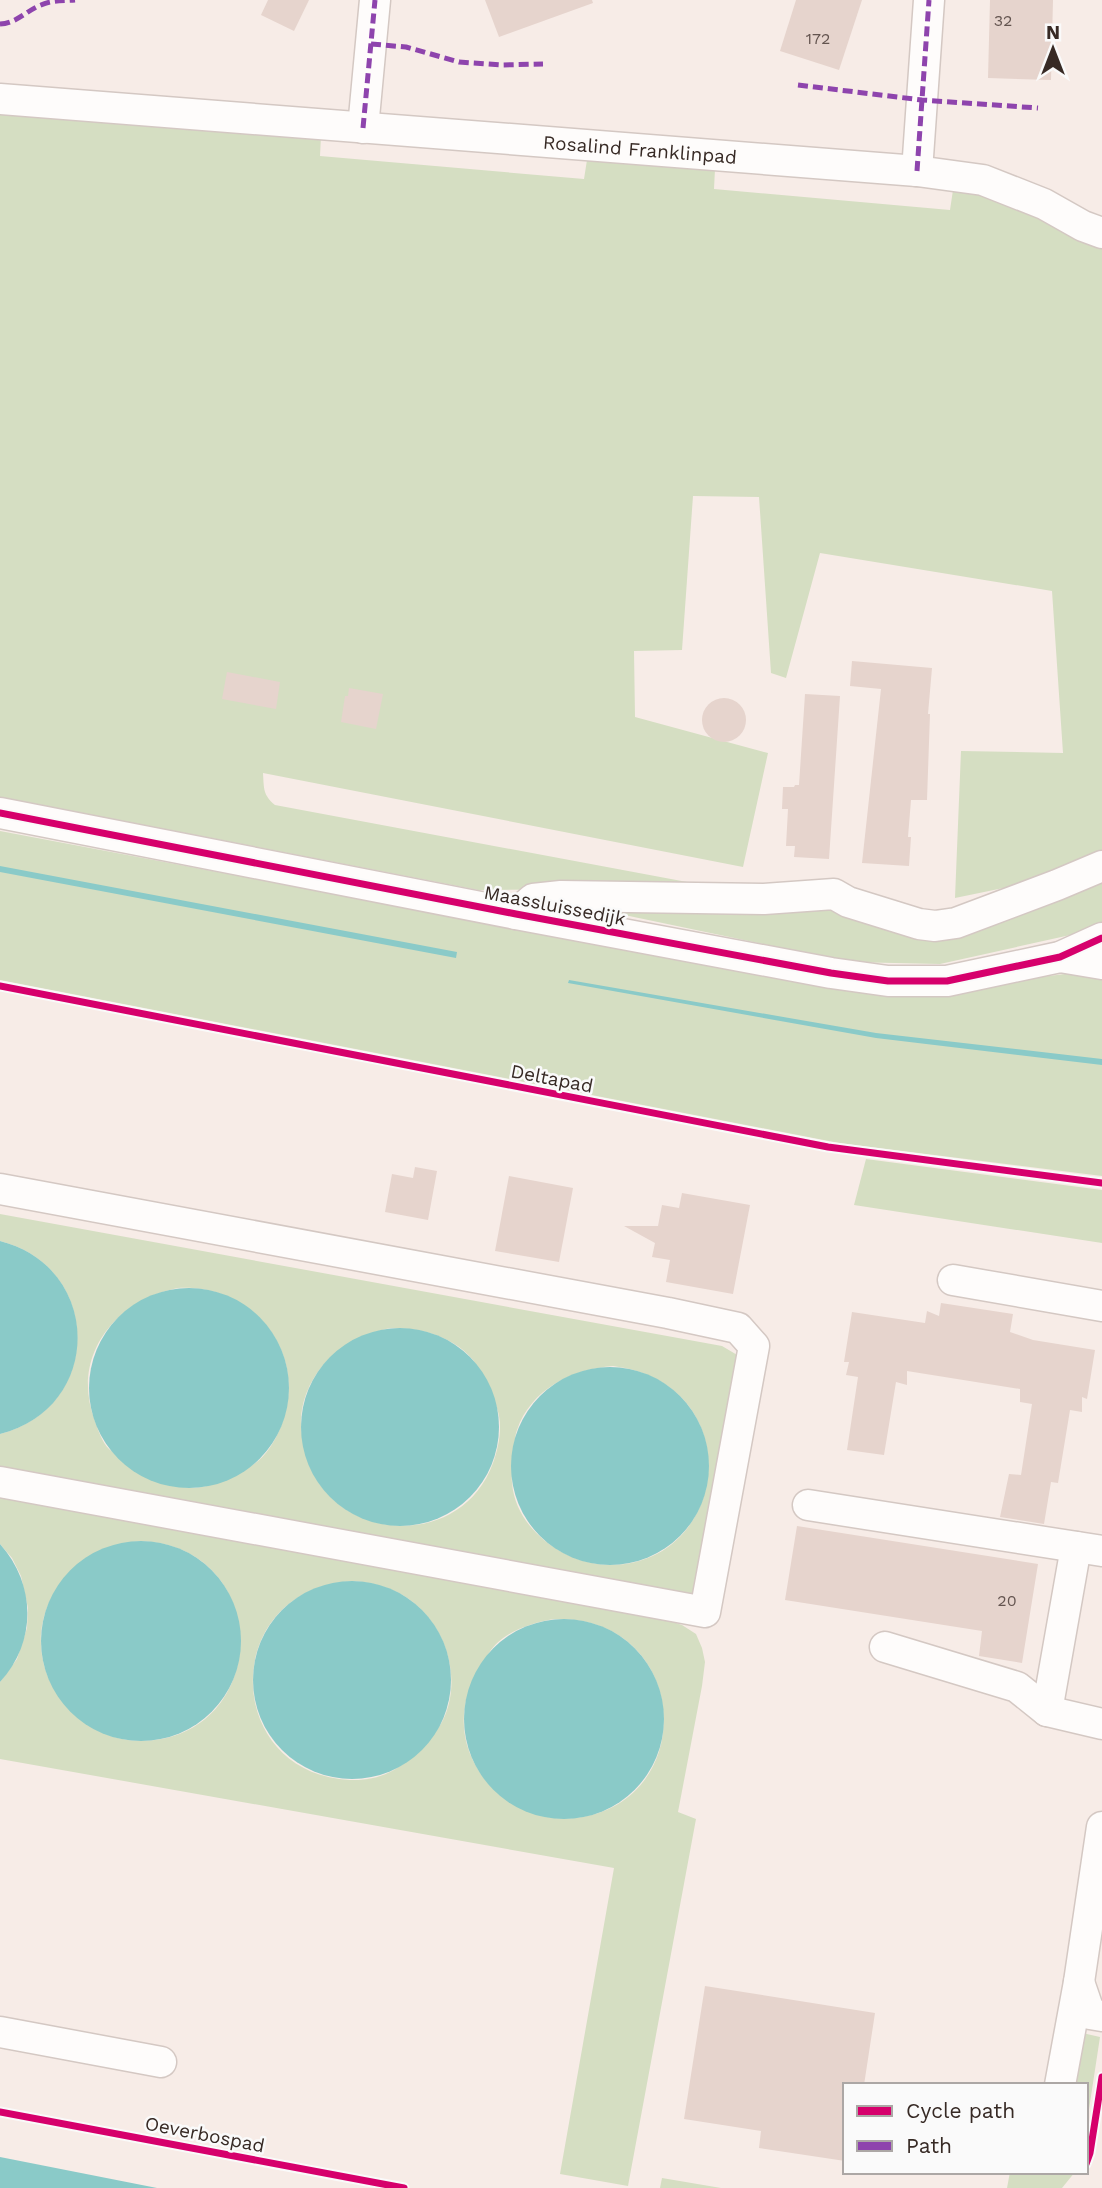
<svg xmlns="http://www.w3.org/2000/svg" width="1102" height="2188" font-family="'Work Sans',sans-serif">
  <rect width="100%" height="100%" fill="#f7ece7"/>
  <!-- green -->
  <g fill="#d5dec2" fill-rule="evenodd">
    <path d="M0 110 321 136 320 156 584 179 587 160 715 169 714 189 950 210 953 190 989 196 1034 214 1051 226 1102 244V855L1072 874 955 898 961 751 1063 753 1052 591 820 553 786 678 771 673 759 497 693 496 682 650 634 651 635 717 768 753 743 867 263 773C264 789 263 795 275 805L719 888 478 890 0 797Z"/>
    <path d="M0 831 770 976 1018 980 1088 971 1102 974V1176L839 1143 0 980Z"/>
    <path d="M1102 875V928L940 964 849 962 591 908 833 904 926 931Z"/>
    <path d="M866 1159 1102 1190V1243L854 1205Z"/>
    <path d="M0 1214 722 1346 744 1359 708 1591 683 1599 0 1476V1434C103 1408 103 1267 0 1241ZM178 1288C253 1284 310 1353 281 1426 276 1440 266 1456 254 1464 248 1468 241 1471 234 1474 222 1480 210 1487 195 1488 177 1489 162 1478 147 1469 135 1463 119 1458 109 1449 102 1442 98 1430 95 1421 70 1357 115 1300 178 1288ZM390 1328C426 1327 469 1341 483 1377 488 1389 497 1403 499 1416 502 1431 498 1449 493 1463 459 1557 318 1542 303 1441 301 1430 300 1420 302 1409 311 1364 347 1337 390 1328ZM613 1366C752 1384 729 1566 609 1565 565 1564 516 1530 512 1483 511 1474 513 1465 514 1456 515 1448 514 1438 517 1430 531 1389 572 1369 613 1366Z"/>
    <path d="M0 1497 664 1619 682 1625 696 1634 702 1648 705 1662 702 1686 678 1812 696 1819 628 2186 560 2174 614 1868 0 1759V1682L17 1659 27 1628 28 1608 21 1576 12 1558 0 1544ZM142 1541C275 1548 271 1739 141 1741 115 1741 88 1729 71 1710 62 1700 54 1691 49 1679 20 1612 73 1545 142 1541ZM356 1581C371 1583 384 1586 397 1592 442 1614 465 1674 443 1720 439 1729 430 1737 423 1745 403 1768 382 1781 350 1780 219 1773 220 1585 356 1581ZM554 1619C692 1615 701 1804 575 1818 514 1825 454 1769 465 1706 466 1696 473 1686 478 1677 481 1669 485 1660 489 1653 502 1632 531 1623 554 1619Z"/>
    <path d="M1078 2032 1100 2037 1086 2129V2085H1070Z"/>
    <path d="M1010 2172H1075L1062 2188H1007Z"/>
    <path d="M662 2178 721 2188H660Z"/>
  </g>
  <!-- water -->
  <g fill="#8acac8">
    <path d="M0 866 457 952 456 958 0 872Z"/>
    <path d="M569 980 876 1033 1102 1059V1065L876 1038 568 983Z"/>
    <path d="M0 1241C103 1267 104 1408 0 1434Z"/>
    <circle cx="189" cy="1388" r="100"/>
    <circle cx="400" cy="1427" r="99"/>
    <circle cx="610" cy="1466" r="99"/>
    <circle cx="141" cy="1641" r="100"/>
    <path d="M0 1544C36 1584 37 1642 0 1682Z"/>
    <circle cx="352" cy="1680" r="99"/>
    <circle cx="564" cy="1719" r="100"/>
    <path d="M0 2157 157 2188H0Z"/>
  </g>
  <!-- building -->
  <g fill="#e6d4cd">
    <path d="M268 0H309L294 31 261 15Z"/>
    <path d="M485 0H592L593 3 499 37Z"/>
    <path d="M796 0H862L839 70 780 51Z"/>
    <path d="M990 0H1053L1051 80 988 78Z"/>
    <path d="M852 661 932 668 928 714H930L927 800H911L908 837H911L909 866 862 863 881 689 850 686Z"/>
    <path d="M227 672 280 682 276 709 222 699Z"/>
    <path d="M349 688 383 694 376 729 341 722 345 696H348Z"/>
    <path d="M805 694 840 696 829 859 794 857 795 846H786L788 809H782L783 787H794L795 785H799Z"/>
    <circle cx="724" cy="720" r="22"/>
    <path d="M415 1167 437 1171 428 1220 385 1212 392 1174 413 1178Z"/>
    <path d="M509 1176 573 1188 559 1262 495 1251Z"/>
    <path d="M682 1193 750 1205 733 1294 666 1282 670 1260 652 1257 655 1243 624 1226H658L662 1205 679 1208Z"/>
    <path d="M941 1303 1013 1314 1010 1332 1033 1340 1095 1350 1087 1399 1082 1397V1412L1070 1410 1058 1483 1051 1482 1044 1524 1000 1517 1009 1474 1021 1475 1032 1404 1020 1402V1389L907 1371V1385L896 1382 884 1455 847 1450 858 1377 846 1375 849 1362H844L852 1312 925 1323 927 1311 939 1316Z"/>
    <path d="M797 1526 1038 1564 1022 1663 979 1656 982 1631 785 1600Z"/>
    <path d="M705 1986 875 2013 864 2085H845V2161L759 2148 761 2131 684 2119Z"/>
  </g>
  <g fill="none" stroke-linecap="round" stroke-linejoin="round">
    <!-- minor casing -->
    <g stroke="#d4c8c3" stroke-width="33">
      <g id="minor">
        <path id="s1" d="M0 99 917 171 983 180 1044 204 1083 226 1102 233"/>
        <path d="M363 128 375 0"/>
        <path d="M917 171 929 0"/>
        <path d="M0 813 516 914 831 973 888 981H947L1060 957 1102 938"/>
        <path d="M516 914 533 899 561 896 764 899 834 894 848 902 919 924 935 926 956 923 1057 885 1102 866"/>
        <path d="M1060 957 1102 964"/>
        <path d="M0 1189 668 1313 738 1328 754 1346 705 1612 0 1482"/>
        <path d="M953 1280 1102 1306"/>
        <path d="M808 1505 1102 1551"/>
        <path d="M885 1647 1017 1687 1047 1711 1102 1724"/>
        <path d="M1047 1711 1076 1547"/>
        <path d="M1079 1982 1090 2014 1102 2016"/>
        <path d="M0 2032 161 2062"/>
        <path d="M1060 2085 1079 1982 1102 1827"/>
      </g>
    </g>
    <!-- minor -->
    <use href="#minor" stroke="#fefcfb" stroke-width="30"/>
    <!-- quiet -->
    <g stroke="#8e44ad" stroke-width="5" stroke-dasharray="10 5" stroke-linecap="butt">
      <path d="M0 24C17 23 26 11 41 5 52 0 63 1 75 0"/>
      <path d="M371 44 406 47 459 62 502 65 543 64"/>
      <path d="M798 85 922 100 1038 108"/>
      <path d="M363 128 375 0"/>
      <path d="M917 171 929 0"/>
    </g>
    <!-- cycleway casing -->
    <g stroke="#fafafa" stroke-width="11">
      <g id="cycleway">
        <path d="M0 813 516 914 831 973 888 981H947L1060 957 1102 938"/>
        <path d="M0 986 828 1147 1102 1183"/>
        <path d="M0 2112 404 2188"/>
        <path d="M1086 2164 1090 2153 1102 2077"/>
      </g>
    </g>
    <!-- cycleway -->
    <use href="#cycleway" stroke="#d6006c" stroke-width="7"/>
  </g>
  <g text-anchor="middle" stroke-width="5" stroke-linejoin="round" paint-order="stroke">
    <!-- number labels -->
    <g font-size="16" fill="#63544f">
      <text x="1003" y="26">32</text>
      <text x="818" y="44">172</text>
      <text x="1007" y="1606">20</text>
    </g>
    <!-- street labels -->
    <g font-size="19" fill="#372a25" stroke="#fafafa">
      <text dy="7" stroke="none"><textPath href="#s1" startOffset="642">Rosalind Franklinpad</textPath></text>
      <text transform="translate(555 905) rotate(11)" y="7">Maassluissedijk</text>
      <text transform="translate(552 1078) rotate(11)" y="7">Deltapad</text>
      <text transform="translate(205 2134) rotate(11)" y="7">Oeverbospad</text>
    </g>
  </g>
  <!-- legend -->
  <rect x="843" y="2083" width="245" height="91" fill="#fafafa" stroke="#aca7a5" stroke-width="2"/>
  <rect x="857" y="2106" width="35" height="10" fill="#d6006c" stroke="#aca7a5" stroke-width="2"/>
  <text x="906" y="2118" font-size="21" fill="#372a25">Cycle path</text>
  <rect x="857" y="2141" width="35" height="10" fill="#8e44ad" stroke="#aca7a5" stroke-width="2"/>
  <text x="906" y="2153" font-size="21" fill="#372a25">Path</text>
  <!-- north arrow -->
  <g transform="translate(1053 49)" stroke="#fafafa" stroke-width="5" paint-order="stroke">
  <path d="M0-5L12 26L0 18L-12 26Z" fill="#372a25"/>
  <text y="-10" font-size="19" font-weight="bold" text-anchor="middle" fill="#372a25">N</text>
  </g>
</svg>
